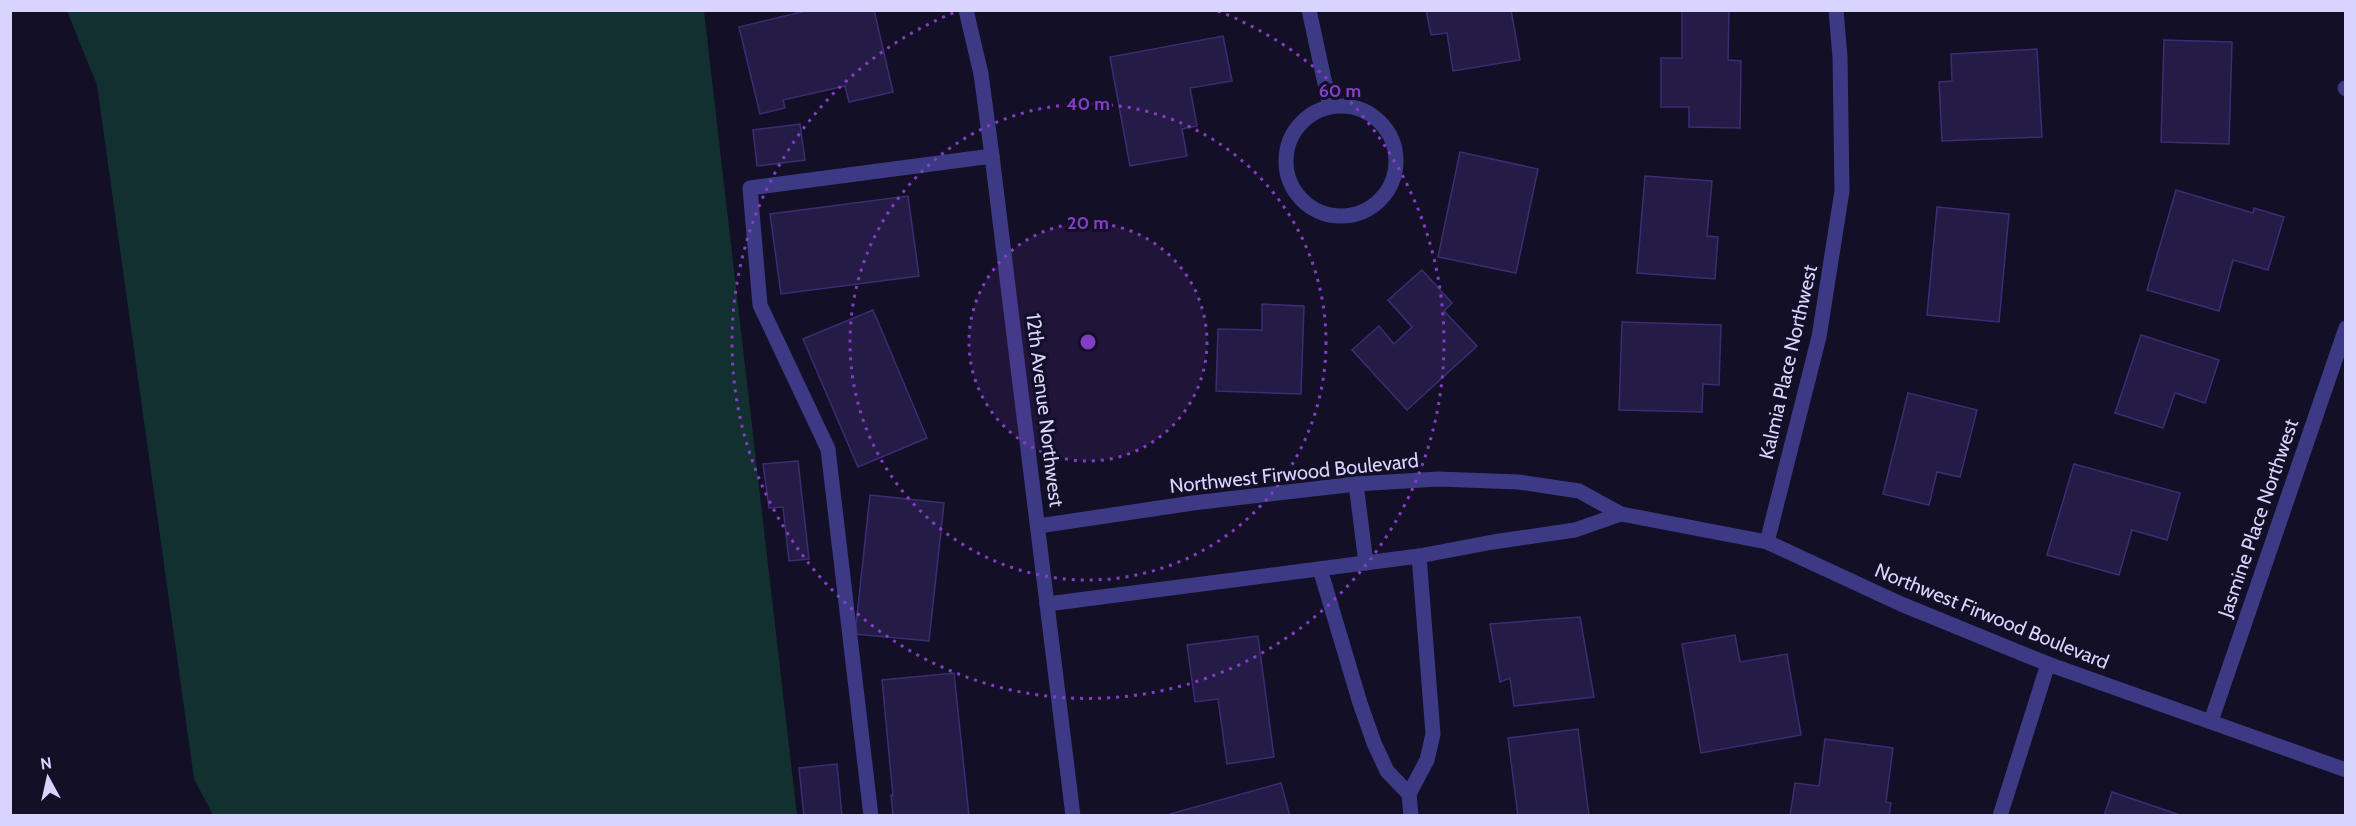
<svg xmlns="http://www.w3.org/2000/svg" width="2356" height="826" font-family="Cabin,sans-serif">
  <rect width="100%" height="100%" fill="#130f26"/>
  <!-- green -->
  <path fill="#12302f" d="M67 11H704L797 815H213L194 779 97 85Z"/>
  <!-- building -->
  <g fill="#241b47" stroke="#3b2d73" stroke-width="1.5">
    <path d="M809 10H874L893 92 849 102 845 86 783 100 785 108 760 114 739 27Z"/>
    <path d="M1426 10H1511L1520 60 1453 71 1447 33 1431 35Z"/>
    <path d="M1682 10H1729L1728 60 1741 61 1740 128 1689 127V107H1661V58H1682Z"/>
    <path d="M1223 36 1232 81 1190 88 1197 126 1182 129 1187 156 1130 166 1110 57Z"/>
    <path d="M2164 40 2232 42 2229 144 2161 142Z"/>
    <path d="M2037 49 2042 137 1942 141 1939 82 1952 81 1951 54Z"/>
    <path d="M800 124 805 160 757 166 753 130Z"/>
    <path d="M1460 152 1538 169 1516 273 1438 257Z"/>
    <path d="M1645 176 1712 181 1707 236 1718 237 1715 279 1637 273Z"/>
    <path d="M2176 190 2253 213 2254 208 2284 217 2268 270 2233 260 2219 311 2147 290Z"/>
    <path d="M908 196 919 276 781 294 770 214Z"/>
    <path d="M1937 207 2009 214 1999 322 1927 315Z"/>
    <path d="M1422 270 1452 303 1444 311 1477 346 1407 410 1352 350 1379 326 1394 344 1412 327 1388 300Z"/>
    <path d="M1262 304 1304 306 1301 394 1216 391 1218 329 1262 330Z"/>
    <path d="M873 310 927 438 858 467 803 339Z"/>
    <path d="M1622 322 1721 325 1719 385 1703 384 1702 412 1619 410Z"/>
    <path d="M2141 335 2219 360 2205 403 2175 393 2163 428 2115 413Z"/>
    <path d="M1908 393 1977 410 1960 477 1937 472 1929 505 1883 494Z"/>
    <path d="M798 461 809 559 789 561 783 507 769 508 763 464Z"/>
    <path d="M2074 464 2180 493 2167 540 2132 530 2119 575 2047 555Z"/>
    <path d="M870 495 944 503 929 641 855 634Z"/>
    <path d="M1580 617 1594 697 1514 706 1510 678 1500 682 1490 624Z"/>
    <path d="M1735 635 1740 662 1787 654 1801 735 1701 753 1682 644Z"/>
    <path d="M1258 636 1274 757 1227 764 1218 699 1195 702 1187 645Z"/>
    <path d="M954 673 969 816H893L891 795 893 796 882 680Z"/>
    <path d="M1578 729 1589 816H1518L1508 738Z"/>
    <path d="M1825 739 1893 748 1886 802 1891 803 1889 816H1790L1795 783 1819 786Z"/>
    <path d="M837 764 842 816H804L799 768Z"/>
    <path d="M1281 783 1290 816H1170V814Z"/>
    <path d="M2112 792 2183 816H2104Z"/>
  </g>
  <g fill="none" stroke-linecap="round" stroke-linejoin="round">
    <!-- service -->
    <g stroke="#3d3a85" stroke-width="15">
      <path d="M2345 88 2346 89"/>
      <path d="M871 816 828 449 760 305 750 188 992 156"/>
    </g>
    <!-- minor -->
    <g stroke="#3d3a85" stroke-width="15">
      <path d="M1309 10 1330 107"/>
      <circle cx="1341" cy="161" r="55"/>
      <path d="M1356 484 1366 563"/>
      <path d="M1038 526 1193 503 1356 484 1438 479 1519 482 1579 491 1621 514 1767 542 1901 604 2048 664 2346 770"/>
      <path d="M1767 542 1819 337 1842 191 1840 57 1836 10"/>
      <path d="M1320 569 1360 703 1374 743 1387 771 1409 794 1411 816"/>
      <path d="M1047 604 1419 556 1493 542 1575 530 1621 514"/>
      <path d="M2211 721 2346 328"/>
      <path d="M1409 794 1427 760 1433 734 1419 556"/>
      <path d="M2000 816 2048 664"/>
    </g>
    <!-- tertiary -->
    <path stroke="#3d3a85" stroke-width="15" d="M966 10 981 74 992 156 1073 816"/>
  </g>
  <!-- distance rings -->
  <circle cx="1088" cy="342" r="119" fill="#843dc5" fill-opacity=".12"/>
  <g fill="none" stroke="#843dc5" stroke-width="3" stroke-dasharray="3 6">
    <circle cx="1088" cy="342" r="119"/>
    <circle cx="1088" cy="342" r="238"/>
    <path d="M1218 11A356 356 0 1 1 958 11"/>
  </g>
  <g text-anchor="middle" stroke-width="6" stroke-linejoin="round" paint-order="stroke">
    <!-- street labels -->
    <g font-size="20" fill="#d9d4ff" stroke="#130f26">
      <text transform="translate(1788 362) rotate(-77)" y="7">Kalmia Place Northwest</text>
      <text transform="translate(1045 410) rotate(83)" y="7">12th Avenue Northwest</text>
      <text transform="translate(1294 473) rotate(-6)" y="7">Northwest Firwood Boulevard</text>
      <text transform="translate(2258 518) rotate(-71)" y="7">Jasmine Place Northwest</text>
      <text transform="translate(1992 616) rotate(22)" y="7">Northwest Firwood Boulevard</text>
    </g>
  </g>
  <circle cx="1088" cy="342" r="9" fill="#843dc5" stroke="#130f26" stroke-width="3"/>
  <g font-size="18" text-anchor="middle" font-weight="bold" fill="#843dc5" stroke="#130f26" stroke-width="6" stroke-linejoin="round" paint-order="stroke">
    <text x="1340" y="97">60 m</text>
    <text x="1088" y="110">40 m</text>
    <text x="1088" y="229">20 m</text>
  </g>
  <!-- border -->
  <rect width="2356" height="826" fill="none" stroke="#d9d4ff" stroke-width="24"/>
  <!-- north arrow -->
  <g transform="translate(48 778) rotate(352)" stroke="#130f26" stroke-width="4.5" paint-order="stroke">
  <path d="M0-4.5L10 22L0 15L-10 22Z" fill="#d9d4ff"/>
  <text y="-9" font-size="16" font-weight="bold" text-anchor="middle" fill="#d9d4ff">N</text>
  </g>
</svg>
